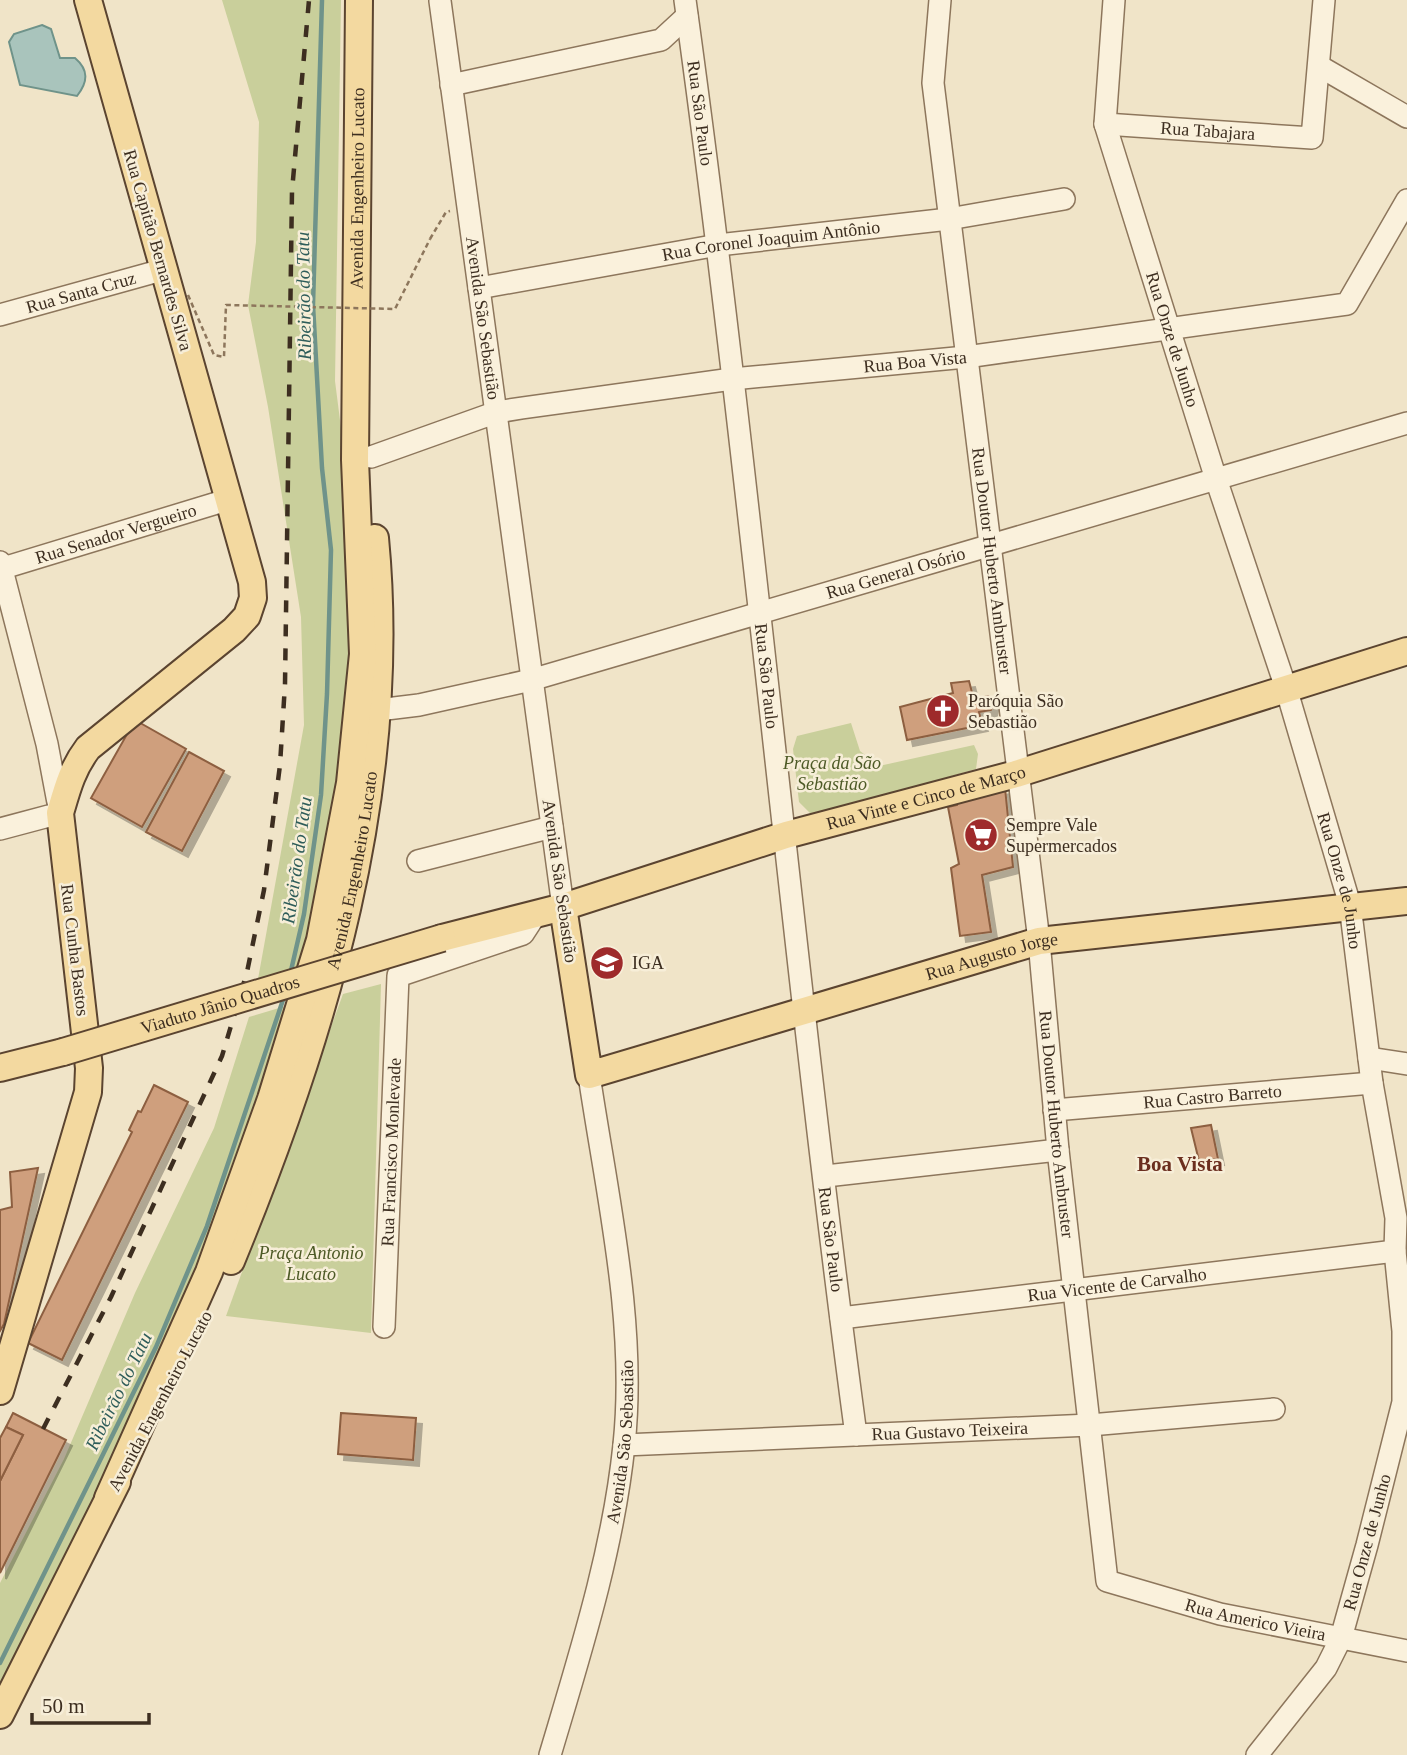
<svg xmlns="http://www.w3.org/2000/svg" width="1407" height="1755" font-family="Georgia,serif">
  <defs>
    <filter id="shadow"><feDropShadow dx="6" dy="6" stdDeviation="0" flood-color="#0004"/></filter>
  </defs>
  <rect width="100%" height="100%" fill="#f0e4c8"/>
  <!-- green -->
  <g fill="#c9cf9b">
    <path d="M222 0H341L335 381 348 483 354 592 344 760 304 967 258 979 304 725 301 617 268 407 248 305 256 242 259 122Z"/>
    <path d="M851 723 860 751 879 766 974 745 978 754 976 769 813 816 799 802 793 749 797 736Z"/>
    <path d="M381 984 371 1333 226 1316 343 994Z"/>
    <path d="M296 1003 260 1114 152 1383 0 1691V1583L64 1459 135 1293 214 1128 249 1017Z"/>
  </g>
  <!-- water -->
  <path fill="#a9c4bc" stroke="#6f938a" stroke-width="2" d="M42 25 51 29 60 58H75C89 70 88 82 77 96L20 85 9 42 14 34Z"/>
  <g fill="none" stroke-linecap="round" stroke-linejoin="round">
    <!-- stream -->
    <g stroke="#6f938a" stroke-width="4.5">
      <path d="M290 975 304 914 321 795 327 694 331 550 322 468 313 305 322 0"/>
      <path d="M0 1663 156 1347 207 1226 285 994"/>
    </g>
  </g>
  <!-- building -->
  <g fill="#cf9f7d" stroke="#8d5f41" stroke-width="2" filter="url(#shadow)">
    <path d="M969 681 974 700 988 696 993 700 991 710 979 712 982 725 907 740 900 707 953 693 951 683Z"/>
    <path d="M135 720 186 749 142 827 91 798Z"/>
    <path d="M189 752 224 771 182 851 146 832Z"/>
    <path d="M1005 788 1013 867 982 875 991 932 960 936 951 868 959 864 948 807 957 805V796Z"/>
    <path d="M154 1085 188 1102 62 1360 28 1343 132 1132 129 1130 138 1111 141 1112Z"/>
    <path d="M1211 1125 1218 1159 1199 1161 1191 1128Z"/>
    <path d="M38 1168 4 1324 0 1331V1210L12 1207 10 1172Z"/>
    <path d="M13 1413 66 1440 0 1573V1481L23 1435 6 1427Z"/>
    <path d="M341 1413 416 1418 413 1460 338 1454Z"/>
    <path d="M6 1427 23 1435 0 1481V1438Z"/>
  </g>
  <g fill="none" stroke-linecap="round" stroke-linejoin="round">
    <!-- minor casing -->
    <g stroke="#8d765c" stroke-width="24">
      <g id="minor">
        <path id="s1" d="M685 0C751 477 792 958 856 1435"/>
        <path id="s2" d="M940 0 933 83 1039 941 1058 1150 1107 1581 1220 1614 1407 1651"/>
        <path id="s3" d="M1114 0 1105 124 1216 479 1286 688 1350 905 1372 1083 1396 1218 1395 1251 1403 1331V1402L1367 1545 1341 1638 1326 1668 1257 1755"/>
        <path id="s4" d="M440 1 563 907"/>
        <path d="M1319 66 1407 117"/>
        <path d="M451 85 661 40 687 16"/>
        <path id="s5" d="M1105 124 1312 138 1324 0"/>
        <path id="s6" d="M479 288 718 245 949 219 1064 199"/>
        <path id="s7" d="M0 315 162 270"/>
        <path id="s8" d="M371 457 497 412 522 408 732 379 966 357 1347 304 1407 200"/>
        <path d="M0 562 47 744 60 813 0 829"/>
        <path id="s9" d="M0 569 230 499"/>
        <path id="s10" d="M378 710 419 705 531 680 1407 423"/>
        <path d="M418 861 552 827"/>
        <path d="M1369 1058 1407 1064"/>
        <path id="s11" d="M1054 1110 1372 1083"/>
        <path d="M826 1176 1058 1150"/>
        <path id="s12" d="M841 1318 1395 1251"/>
        <path id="s13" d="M384 1327 398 976 523 934 536 914"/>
        <path id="s14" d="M624 1445 1090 1425 1274 1409"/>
        <path id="s15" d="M550 1755C580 1654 613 1551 624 1445 637 1323 607 1196 589 1075"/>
      </g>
    </g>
    <!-- major casing -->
    <g stroke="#5b4430" stroke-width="30">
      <g id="major">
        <path id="s16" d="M563 907 589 1075 1039 941 1407 901"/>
        <path id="s17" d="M442 938 563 907 786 835 1016 774 1407 651"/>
        <path d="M0 1068 63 1052"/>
        <path id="s18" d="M231 1261C325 1033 399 788 375 538"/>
        <path d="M0 1391 88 1092 89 1068 60 813C67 789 72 769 88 748L234 630 247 616 253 598 252 582 88 0"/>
        <path id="s19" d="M108 1498 209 1272 271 1099 320 940 350 783 363 654 355 460 359 0"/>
        <path d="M0 1715 117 1482"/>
      </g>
    </g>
    <!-- path -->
    <path stroke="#8d765c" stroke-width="2.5" stroke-dasharray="5 3.5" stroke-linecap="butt" d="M430 239 446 212 450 211"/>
    <!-- minor -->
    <use href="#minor" stroke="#faf1dc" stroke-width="21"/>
    <!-- major -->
    <use href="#major" stroke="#f3d9a0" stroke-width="26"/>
    <!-- rail -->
    <path stroke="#3d2e20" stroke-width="4.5" stroke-dasharray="12 12" stroke-linecap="butt" d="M43 1429 111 1297 222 1056 247 972 264 890 280 765 285 684 292 191 309 0"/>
    <!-- major-bridge casing -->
    <g stroke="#5b4430" stroke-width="30" stroke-linecap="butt">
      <g id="major-bridge">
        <path id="s20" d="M63 1052 442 938"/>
      </g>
    </g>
    <!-- path-bridge -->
    <path stroke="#8d765c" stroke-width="2.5" stroke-dasharray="5 3.5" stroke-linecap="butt" d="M188 295 214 355 224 357 226 305 395 309 430 239"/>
    <!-- major-bridge -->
    <use href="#major-bridge" stroke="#f3d9a0" stroke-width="26"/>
  </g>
  <!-- icons -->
  <defs>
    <g id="church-disc" transform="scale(1.75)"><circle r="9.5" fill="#9e2a2b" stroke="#f7eed8"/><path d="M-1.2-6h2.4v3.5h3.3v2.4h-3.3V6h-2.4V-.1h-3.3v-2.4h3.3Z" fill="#fff"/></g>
    <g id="supermarket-disc" transform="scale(1.75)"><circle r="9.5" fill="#9e2a2b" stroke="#f7eed8"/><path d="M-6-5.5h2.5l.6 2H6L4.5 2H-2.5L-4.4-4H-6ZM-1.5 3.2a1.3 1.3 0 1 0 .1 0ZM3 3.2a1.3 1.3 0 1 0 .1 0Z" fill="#fff"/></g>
    <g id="university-disc" transform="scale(1.75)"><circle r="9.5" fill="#9e2a2b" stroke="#f7eed8"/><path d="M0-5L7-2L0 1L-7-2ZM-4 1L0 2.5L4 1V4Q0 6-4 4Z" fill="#fff"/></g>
  </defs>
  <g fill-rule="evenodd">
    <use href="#church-disc" x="943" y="711"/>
    <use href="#supermarket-disc" x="981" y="835"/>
    <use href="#university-disc" x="607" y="963"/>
  </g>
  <g text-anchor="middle" stroke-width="5" stroke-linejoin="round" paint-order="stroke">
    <!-- street labels -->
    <g font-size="18" fill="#3d2e20" stroke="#f7eed8">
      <text dy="6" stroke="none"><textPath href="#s1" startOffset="114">Rua São Paulo</textPath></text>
      <text dy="6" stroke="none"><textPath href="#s5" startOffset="103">Rua Tabajara</textPath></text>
      <text dy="6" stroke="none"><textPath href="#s19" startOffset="1353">Avenida Engenheiro Lucato</textPath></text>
      <text dy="6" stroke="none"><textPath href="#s6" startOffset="296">Rua Coronel Joaquim Antônio</textPath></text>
      <text transform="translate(158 250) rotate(74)" y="6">Rua Capitão Bernardes Silva</text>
      <text dy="6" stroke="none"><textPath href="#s7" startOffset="84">Rua Santa Cruz</textPath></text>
      <text dy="6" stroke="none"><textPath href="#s4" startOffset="320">Avenida São Sebastião</textPath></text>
      <text dy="6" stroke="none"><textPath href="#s3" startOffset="350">Rua Onze de Junho</textPath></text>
      <text dy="6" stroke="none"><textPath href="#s8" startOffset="555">Rua Boa Vista</textPath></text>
      <text dy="6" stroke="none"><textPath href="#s9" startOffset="121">Rua Senador Vergueiro</textPath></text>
      <text dy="6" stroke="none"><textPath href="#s2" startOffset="565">Rua Doutor Huberto Ambruster</textPath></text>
      <text dy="6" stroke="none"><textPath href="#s10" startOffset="536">Rua General Osório</textPath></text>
      <text dy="6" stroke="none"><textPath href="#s1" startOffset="681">Rua São Paulo</textPath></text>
      <text dy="6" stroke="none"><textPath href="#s17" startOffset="504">Rua Vinte e Cinco de Março</textPath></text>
      <text dy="6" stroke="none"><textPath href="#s18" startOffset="410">Avenida Engenheiro Lucato</textPath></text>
      <text dy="6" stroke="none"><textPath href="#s3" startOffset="917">Rua Onze de Junho</textPath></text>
      <text transform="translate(560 881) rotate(82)" y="6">Avenida São Sebastião</text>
      <text transform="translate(75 950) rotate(83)" y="6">Rua Cunha Bastos</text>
      <text dy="6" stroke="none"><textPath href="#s16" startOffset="590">Rua Augusto Jorge</textPath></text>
      <text dy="6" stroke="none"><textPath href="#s20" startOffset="164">Viaduto Jânio Quadros</textPath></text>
      <text dy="6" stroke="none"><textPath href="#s11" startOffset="159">Rua Castro Barreto</textPath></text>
      <text dy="6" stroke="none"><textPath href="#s2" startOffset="1132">Rua Doutor Huberto Ambruster</textPath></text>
      <text dy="6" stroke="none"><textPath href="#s13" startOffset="175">Rua Francisco Monlevade</textPath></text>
      <text dy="6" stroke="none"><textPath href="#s1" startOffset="1248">Rua São Paulo</textPath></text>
      <text dy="6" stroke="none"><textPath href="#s12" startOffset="278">Rua Vicente de Carvalho</textPath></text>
      <text transform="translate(160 1401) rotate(-62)" y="6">Avenida Engenheiro Lucato</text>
      <text dy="6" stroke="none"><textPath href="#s14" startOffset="326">Rua Gustavo Teixeira</textPath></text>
      <text dy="6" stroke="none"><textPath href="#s15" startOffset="322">Avenida São Sebastião</textPath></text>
      <text transform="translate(1367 1542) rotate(-75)" y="6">Rua Onze de Junho</text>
      <text dy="6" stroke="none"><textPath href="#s2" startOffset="1745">Rua Americo Vieira</textPath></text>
    </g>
    <!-- poi labels -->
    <g font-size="18" fill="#3d2e20" stroke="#f7eed8" text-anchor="start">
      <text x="968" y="707">Paróquia São<tspan x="968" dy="21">Sebastião</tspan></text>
      <text x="1006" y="831">Sempre Vale<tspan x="1006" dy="21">Supermercados</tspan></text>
      <text x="632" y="969">IGA</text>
    </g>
    <!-- park labels -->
    <g font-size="18" font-style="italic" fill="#4d5a26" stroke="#f7eed8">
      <text x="832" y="769">Praça da São<tspan x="832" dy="21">Sebastião</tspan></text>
      <text x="311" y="1259">Praça Antonio<tspan x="311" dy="21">Lucato</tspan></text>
    </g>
    <!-- water labels -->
    <g font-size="19" font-style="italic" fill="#2f5d5a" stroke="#f7eed8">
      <text transform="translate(303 296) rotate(-91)" y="7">Ribeirão do Tatu</text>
      <text transform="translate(296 860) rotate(-82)" y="7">Ribeirão do Tatu</text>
      <text transform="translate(118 1391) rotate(-64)" y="7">Ribeirão do Tatu</text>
    </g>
    <!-- quarter labels -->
    <g font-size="21" font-weight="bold" fill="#6b2e1e" stroke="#f7eed8">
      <text x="1180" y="1171">Boa Vista</text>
    </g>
  </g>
  <!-- scale -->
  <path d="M32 1713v10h117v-10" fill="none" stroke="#3d2e20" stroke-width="3.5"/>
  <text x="42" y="1713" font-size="21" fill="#3d2e20" stroke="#f7eed8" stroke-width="5" paint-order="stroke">50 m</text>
</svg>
